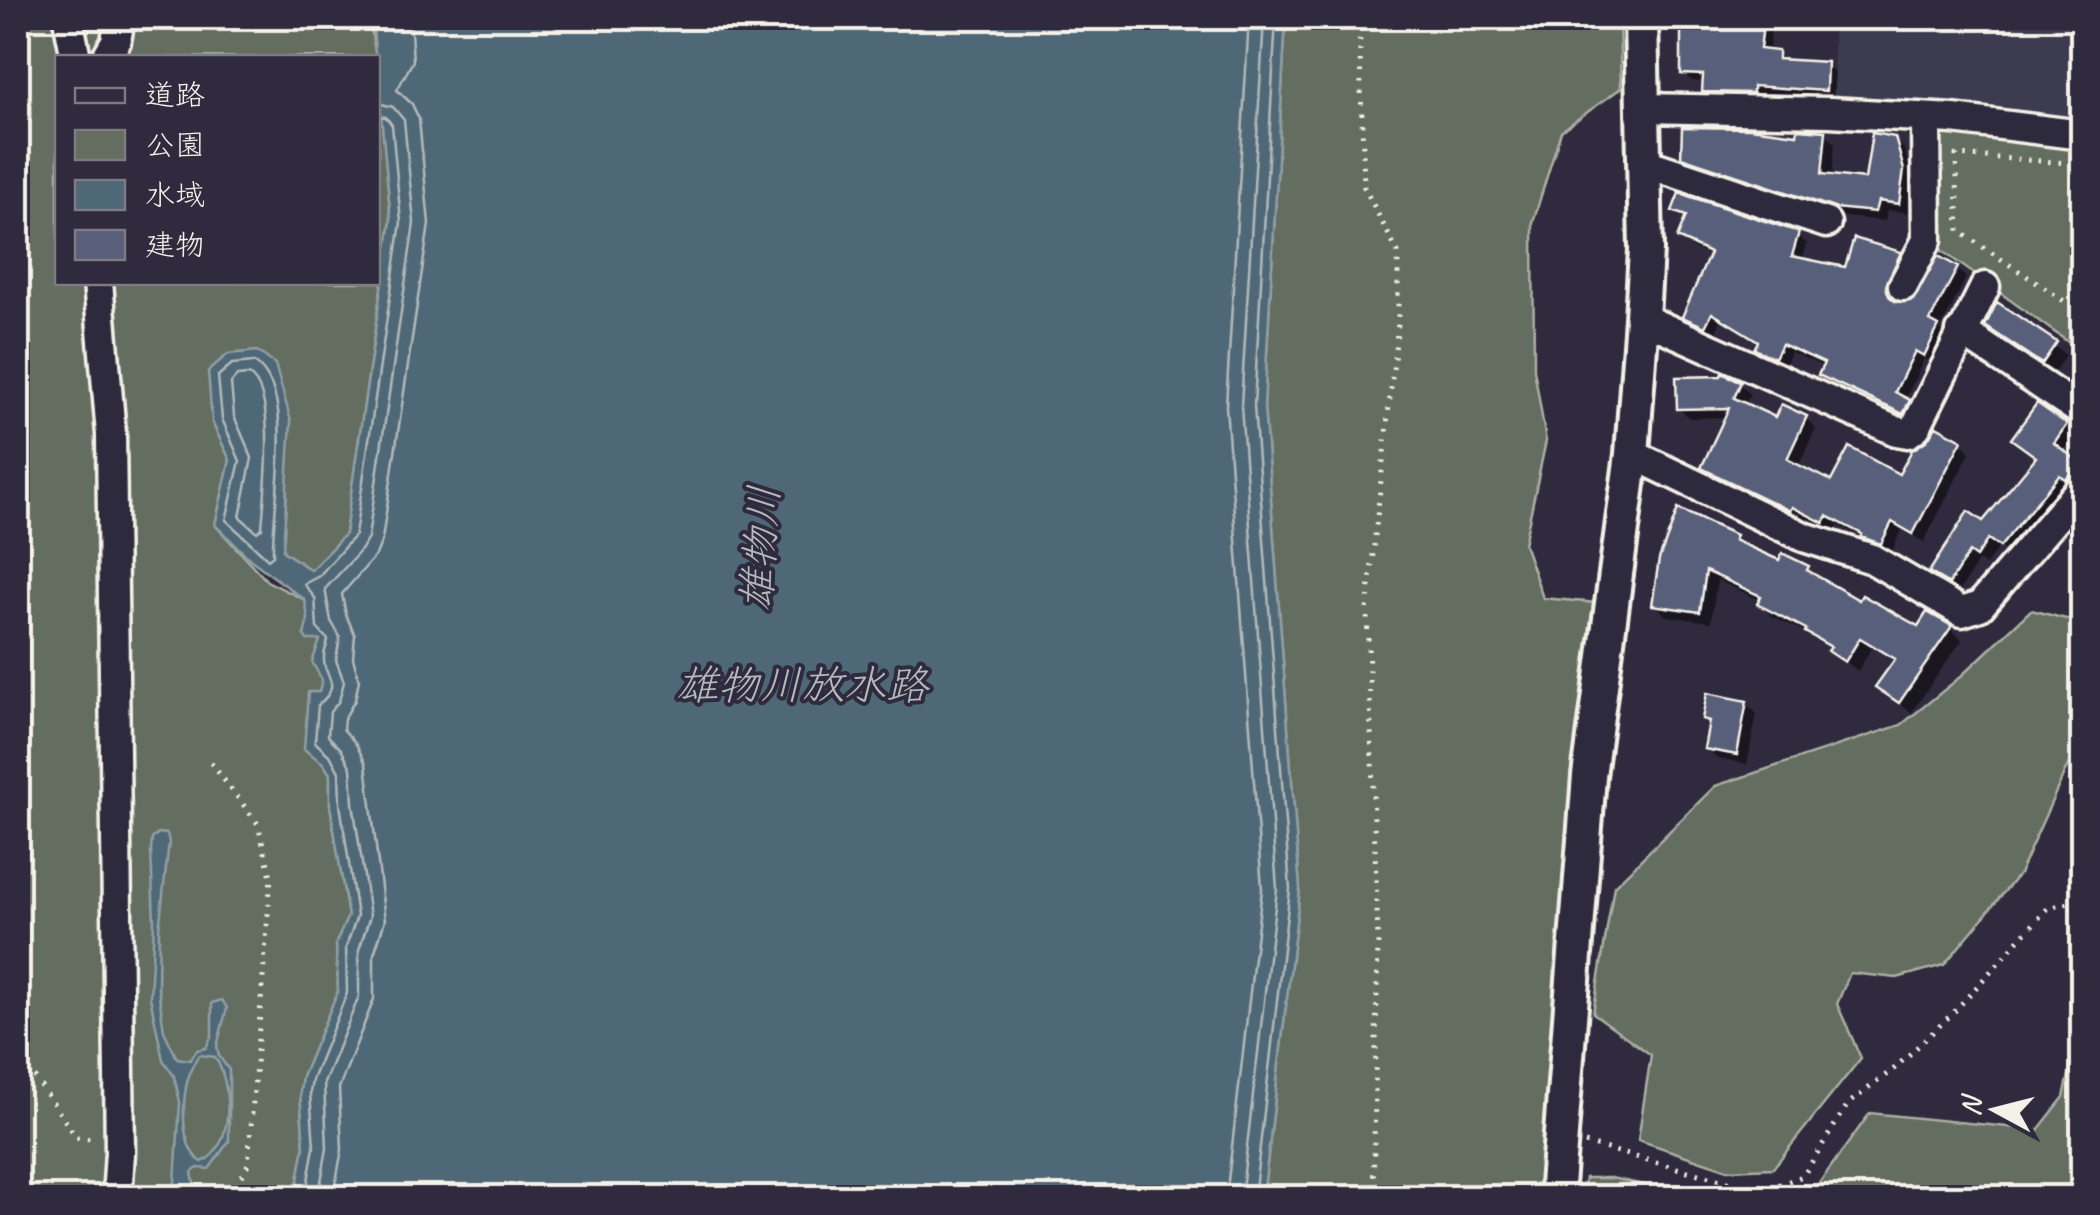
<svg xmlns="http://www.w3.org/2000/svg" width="2100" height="1215" font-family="Caveat,'Klee One',sans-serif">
  <rect width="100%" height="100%" fill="#2f2a3d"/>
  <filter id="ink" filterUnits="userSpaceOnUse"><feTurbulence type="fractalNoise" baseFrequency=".01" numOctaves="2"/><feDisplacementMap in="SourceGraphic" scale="20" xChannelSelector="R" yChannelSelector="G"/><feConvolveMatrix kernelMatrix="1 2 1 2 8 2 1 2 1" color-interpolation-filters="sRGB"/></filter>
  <g filter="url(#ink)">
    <!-- built -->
    <path fill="#3c3a4f" d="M1833 18H2082V123L1834 104Z"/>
    <!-- green -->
    <g fill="#646d60" stroke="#acafa4" stroke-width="2.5">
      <path d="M25 18H369L376 57 58 58V282H378V76L391 221 345 534 311 570 282 551 287 490 212 422 230 460 215 525 267 581 305 600C308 615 314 624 319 638 331 672 313 716 304 749L323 763 330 774V805L348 916 336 944 338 991 302 1077 300 1092 304 1147 295 1197 18 1198V230Z"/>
      <path d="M1286 18H1619L1621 88 1561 131 1533 222 1534 369 1546 441 1524 544 1543 598 1596 603 1542 1197 1263 1198 1300 889 1264 406Z"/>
      <path d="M1926 118 2082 135V352L1927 240Z"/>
      <path d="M2031 610 2082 623V734L2019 874 1944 965 1897 978 1850 973 1837 1004 1861 1058 1773 1168 1728 1170 1638 1140 1651 1055 1593 1013 1614 886 1715 786 1901 725 1959 678Z"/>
      <path d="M2082 1017V1197H1809L1870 1113 2038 1130 2064 1097Z"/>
      <path d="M1585 1178H1611L1701 1197H1582Z"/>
    </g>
    <!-- water -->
    <g fill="#4f6877" stroke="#919fa4" stroke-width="2.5" fill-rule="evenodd">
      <path d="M372 18H1286L1264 406 1300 889 1263 1197H295L304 1147 300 1092 302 1077 338 991 336 943 348 916 330 805V774L323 763 304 749 308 692H319L322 680 312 662 320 640H307L304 635 308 619 305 600 251 560 215 525 230 460 212 422 208 371 228 354 257 351 275 364 291 421 283 551 311 570 345 534 391 221Z"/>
      <path d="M158 833 167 834 169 842 159 929 158 987 164 1031 177 1058 190 1060 197 1050 206 1048 212 1035V1003L222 1000 227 1008 217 1046 219 1056 229 1070V1141L209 1169 198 1168 192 1172 196 1197H174L180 1102 174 1076 163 1060 150 997 154 922 151 851 152 839ZM200 1055 215 1057C232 1083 235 1147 202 1162 176 1149 180 1074 200 1055Z"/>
    </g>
    <!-- shadow -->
    <g fill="#0007">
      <path d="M1684 18H1772L1769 52 1777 53 1786 62 1826 64 1835 73 1833 98 1761 94V100L1713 99 1704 91 1705 82 1692 81 1683 73Z"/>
      <path d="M1825 133 1835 143 1832 178 1868 181 1894 139 1904 149 1913 182 1908 213 1887 210 1885 221 1846 217 1694 166 1684 156Z"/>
      <path d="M1675 210 1798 235 1807 244 1802 261 1846 270 1900 254 1909 264 1894 297 1896 304 1915 302 1957 269 1966 278 1940 330 1947 337 1934 364 1924 359 1905 400 1918 411 1912 422 1831 384 1821 375 1825 367 1791 352 1785 366 1767 358 1757 348 1760 344 1721 320 1715 335 1694 326 1685 316 1711 256 1690 247 1680 238 1687 221Z"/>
      <path d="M1998 305 2066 355 2053 373 1988 326Z"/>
      <path d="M1740 384 1750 394 1745 405 1776 420 1805 418 1816 428 1798 467 1832 485 1900 477 1960 442 1970 452 1924 542 1902 530 1891 553 1874 546 1866 538 1838 525 1834 532 1803 516 1801 519 1714 477 1704 467 1727 417 1689 418 1679 408Z"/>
      <path d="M2038 406 2075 435 2062 453 2082 469V481L2010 555 1999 546 1986 565 1979 560 1959 592 1932 572 1984 525 2038 459 2014 439Z"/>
      <path d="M1735 537 1744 547 1780 563 1807 568 1820 581 1860 604 1918 629 1928 615 1950 628 1962 640 1911 713 1879 686 1896 662 1872 647 1858 671 1812 635 1772 616 1760 604 1762 601 1717 580 1711 622 1666 616 1655 604Z"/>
      <path d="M1746 703 1757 714 1747 764 1717 758 1707 748 1711 725 1705 719Z"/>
    </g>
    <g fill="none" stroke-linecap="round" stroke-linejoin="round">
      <!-- shore -->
      <g stroke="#b2babb" stroke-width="2.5">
        <path d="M254 362C299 392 271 507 273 555L268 559 226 520 240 461 222 419 218 376 232 364Z"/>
        <path d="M249 375C278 393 264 496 262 528L257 532 240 517 252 458 234 416 231 383 237 376Z"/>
        <path d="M305 1198 314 1147 310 1092 312 1080 347 993 346 947 357 916 340 804 339 772 331 757 315 742 318 705C345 683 322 677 324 657 324 651 327 646 328 640L317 628 315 598 304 584 319 576 355 535 401 222 392 125 386 117 378 116"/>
        <path d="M318 1198 327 1148 324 1083 359 996V950L370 916 353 803 351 768 341 749 328 736 330 712 339 701 344 682 336 660 340 637 331 621 325 589 362 549 368 538 414 223 404 120 393 107 378 103"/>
        <path d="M333 1198 342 1149 339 1088 374 999V954L385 920 366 764 356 744 343 729 344 719 355 700 359 680 353 658 355 635 346 615 342 594 376 555 382 540 429 224 419 119 412 104 397 90 413 61 410 18"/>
        <path d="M1226 1198 1262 889 1226 406 1249 18"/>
        <path d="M1241 1198 1277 889 1241 406 1264 18"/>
        <path d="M1254 1198 1290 889 1254 406 1276 18"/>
      </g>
    </g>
    <!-- building -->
    <g fill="#595e7a" stroke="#f4f1e8" stroke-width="2.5">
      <path d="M1681 18H1764L1760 49 1778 51V59L1827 62 1826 91 1753 86V93L1702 92 1703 75 1681 74Z"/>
      <path d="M1682 127 1750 128 1797 134 1798 129 1826 131 1822 174 1865 179 1872 133 1895 137 1904 170 1899 204 1878 201 1875 212 1834 208 1681 157Z"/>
      <path d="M1679 193 1799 232 1792 256 1845 267 1854 238 1901 252 1886 286 1889 296 1896 302 1913 300 1938 256 1958 267 1930 321 1939 326 1924 356 1915 351 1895 392 1910 400 1903 414 1818 375 1824 363 1782 344 1775 358 1754 349 1758 341 1712 313 1705 327 1682 317 1710 253 1677 238 1686 216 1672 211Z"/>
      <path d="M1997 302 2057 342 2042 364 1985 326Z"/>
      <path d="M1722 373 1741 382 1734 398 1775 417 1781 404 1807 416 1787 459 1831 481 1849 447 1899 474 1912 450 1927 440 1936 426 1962 440 1913 534 1892 522 1881 544 1861 537 1862 534 1827 516 1824 523 1792 507 1790 511 1701 468 1729 408 1677 409 1676 377 1721 376Z"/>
      <path d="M2037 403 2067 424 2054 443 2082 464 2065 479 2059 475 2000 547 1988 539 1976 557 1969 552 1949 584 1929 572 1968 511 1983 521 2036 457 2011 439Z"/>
      <path d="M1678 509 1736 535 1734 540 1779 560 1782 553 1809 566 1807 570 1859 600 1862 595 1918 626 1927 612 1952 626 1899 703 1875 687 1895 659 1860 638 1845 662 1828 651 1831 647 1805 632 1806 629 1757 604 1761 596 1706 571 1700 612 1652 605 1659 559Z"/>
      <path d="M1707 693 1747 701 1737 755 1704 749 1709 721 1702 719Z"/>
    </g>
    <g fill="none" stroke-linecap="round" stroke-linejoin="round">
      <!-- minor casing -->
      <g stroke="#f4f1e8" stroke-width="35">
        <g id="minor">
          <path d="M68 18 76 58"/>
          <path d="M106 58 116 41 120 18"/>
          <path d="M1644 108 1830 112 1953 119 2082 135"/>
          <path d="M1645 163 1826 223"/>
          <path d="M98 282 111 434 120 1152 117 1198"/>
          <path d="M1903 286 1927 240 1926 118"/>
          <path d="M1642 318 1896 431 1908 433 1916 427 1985 287"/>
          <path d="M1961 331 2082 412"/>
          <path d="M1632 454 1804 537 1872 559 1962 612 1980 606 2082 487"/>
        </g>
      </g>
      <!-- tertiary casing -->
      <g stroke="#f4f1e8" stroke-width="40">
        <path id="tertiary" d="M1556 1198 1589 776 1632 454 1642 318 1646 250 1641 18"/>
      </g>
      <!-- path -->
      <g stroke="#f4f1e8" stroke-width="5" stroke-dasharray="2.5 8" stroke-linecap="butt">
        <path d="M1359 18 1364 187 1398 253V323L1367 610 1378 940 1373 1198"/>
        <path d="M2082 164 1956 155 1959 231 2082 313"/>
        <path d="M211 763 258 824 271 877 248 1164 231 1198"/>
        <path d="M18 1092 31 1071 76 1137 97 1140"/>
        <path d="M1585 1143 1750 1188 1781 1184 1803 1176 1848 1104 1895 1068 1953 1013 2048 908 2082 900"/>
      </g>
      <!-- minor -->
      <use href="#minor" stroke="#2f2a3d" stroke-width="28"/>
      <!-- tertiary -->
      <use href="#tertiary" stroke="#2f2a3d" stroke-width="32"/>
    </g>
  </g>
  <g text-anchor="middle" stroke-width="8" stroke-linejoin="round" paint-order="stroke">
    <!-- water labels -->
    <g font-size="42" font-style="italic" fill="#b2babb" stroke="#2f2a3d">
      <text transform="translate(759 548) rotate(-86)" y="15">雄物川</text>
      <text x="802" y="699">雄物川放水路</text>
    </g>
  </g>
  <!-- margin -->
  <rect width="2100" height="1215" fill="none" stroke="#2f2a3d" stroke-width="60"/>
  <rect x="30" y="30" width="2040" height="1155" fill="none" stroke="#f4f1e8" stroke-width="4" filter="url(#ink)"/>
  <!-- legend -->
  <rect x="55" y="55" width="325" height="230" fill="#2f2a3d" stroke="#7e7a81" stroke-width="2.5"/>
  <rect x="75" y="88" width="50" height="15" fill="#2f2a3d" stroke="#7e7a81" stroke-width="2.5"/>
  <text x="145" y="105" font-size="30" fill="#f4f1e8">道路</text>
  <rect x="75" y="130" width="50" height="30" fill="#646d60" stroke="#7e7a81" stroke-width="2.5"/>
  <text x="145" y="155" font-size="30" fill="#f4f1e8">公園</text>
  <rect x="75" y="180" width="50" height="30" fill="#4f6877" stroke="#7e7a81" stroke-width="2.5"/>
  <text x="145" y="205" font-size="30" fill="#f4f1e8">水域</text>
  <rect x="75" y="230" width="50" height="30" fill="#595e7a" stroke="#7e7a81" stroke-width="2.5"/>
  <text x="145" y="255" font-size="30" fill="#f4f1e8">建物</text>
  <!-- north arrow -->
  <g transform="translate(1995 1110) rotate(277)" stroke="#2f2a3d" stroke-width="8" paint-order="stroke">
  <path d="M0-8L18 38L0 25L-18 38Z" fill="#f4f1e8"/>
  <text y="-15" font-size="28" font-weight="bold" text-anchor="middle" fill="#f4f1e8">N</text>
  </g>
</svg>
